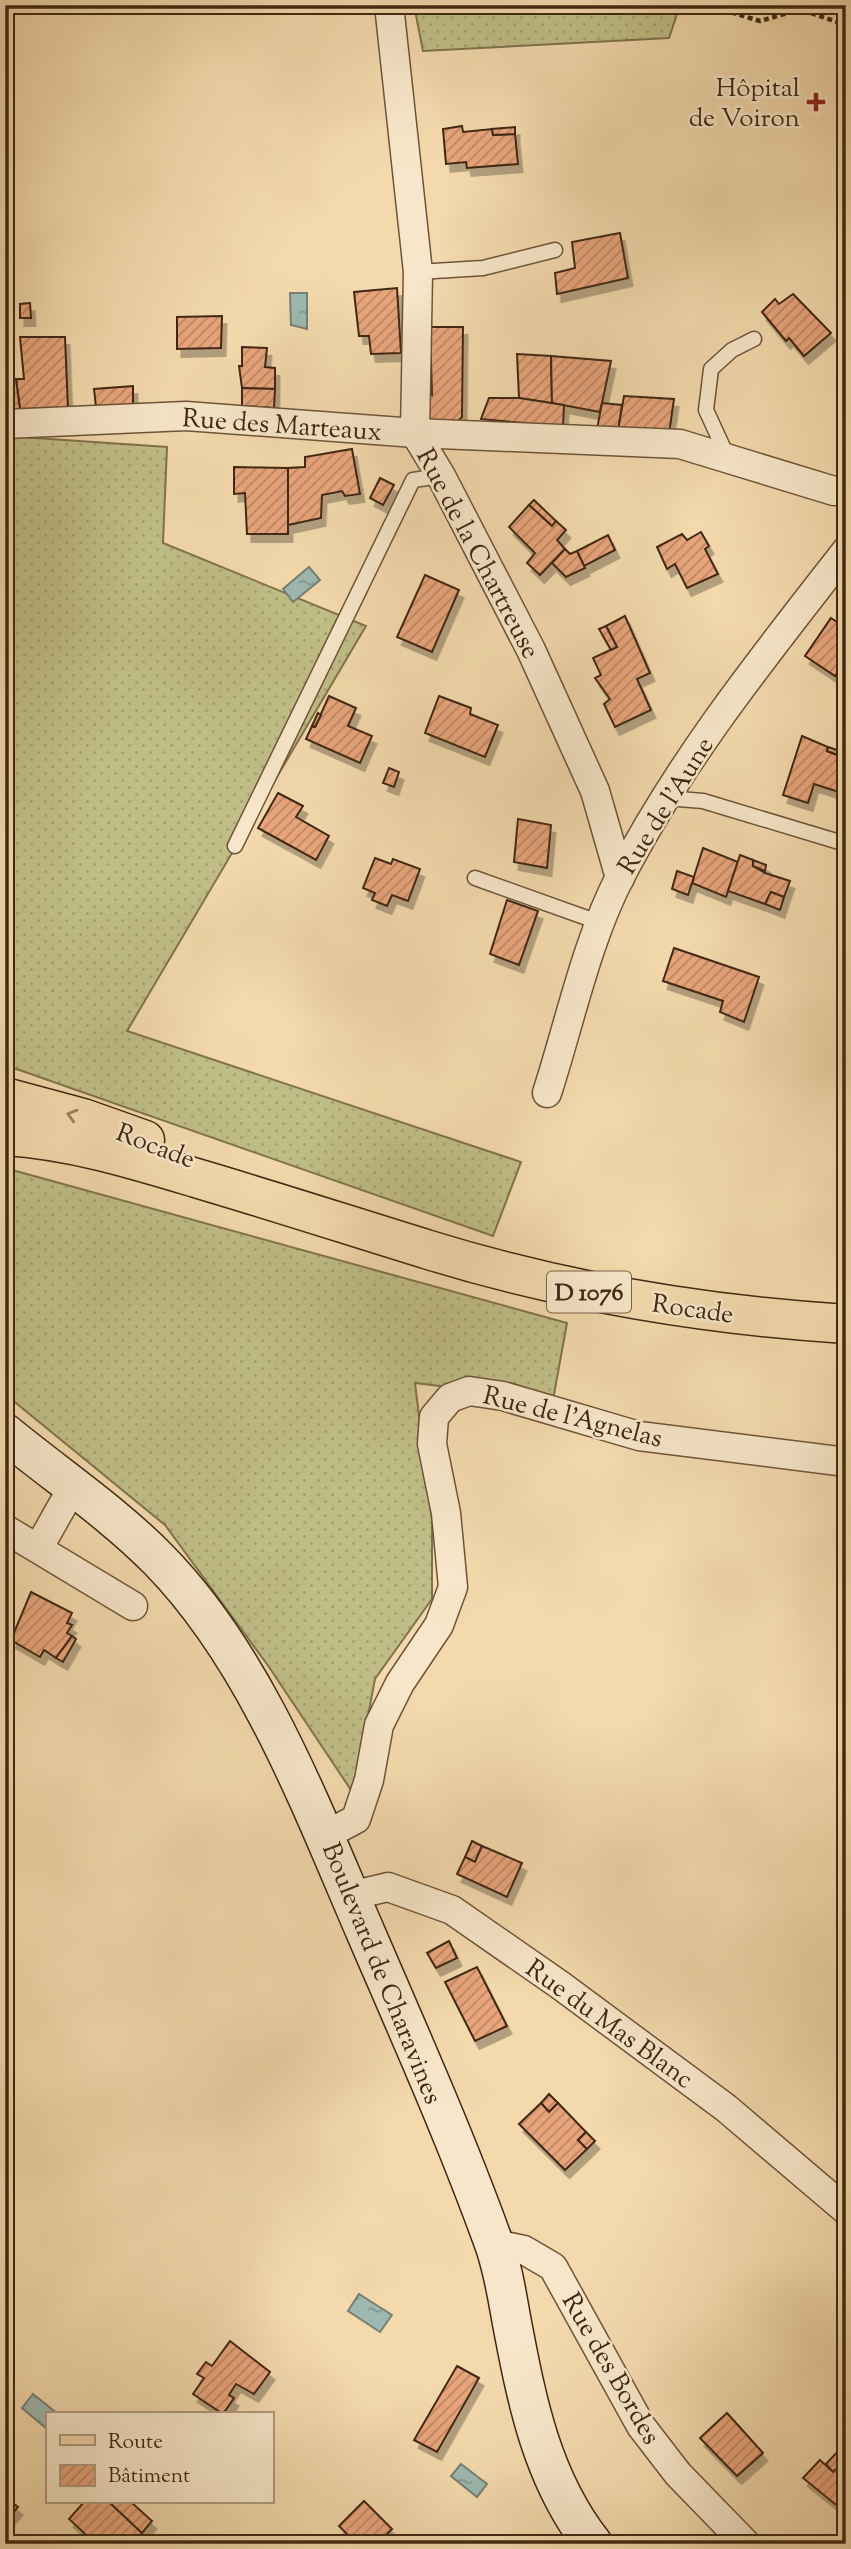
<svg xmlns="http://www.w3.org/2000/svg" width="851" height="2549" font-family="'Sorts Mill Goudy',serif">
  <defs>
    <pattern id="grass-dots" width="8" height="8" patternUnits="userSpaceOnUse" patternTransform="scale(1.75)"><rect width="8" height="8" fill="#c0be86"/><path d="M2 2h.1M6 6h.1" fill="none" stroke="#a6a373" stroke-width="1.8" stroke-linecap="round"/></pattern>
    <pattern id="water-ripples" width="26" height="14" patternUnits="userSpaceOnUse" patternTransform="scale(1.75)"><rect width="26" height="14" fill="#9db9b1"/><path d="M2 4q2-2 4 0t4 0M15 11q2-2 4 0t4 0" fill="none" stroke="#82968f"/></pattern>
    <pattern id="building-hatch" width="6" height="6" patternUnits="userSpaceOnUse" patternTransform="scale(1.75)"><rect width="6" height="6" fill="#e8a57b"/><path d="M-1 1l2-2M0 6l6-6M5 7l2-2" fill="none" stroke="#be8664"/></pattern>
    <filter id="shadow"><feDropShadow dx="4.5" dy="8" stdDeviation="0" flood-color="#0004"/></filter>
  </defs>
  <rect width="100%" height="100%" fill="#f3d9ac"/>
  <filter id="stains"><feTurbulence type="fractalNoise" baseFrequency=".00286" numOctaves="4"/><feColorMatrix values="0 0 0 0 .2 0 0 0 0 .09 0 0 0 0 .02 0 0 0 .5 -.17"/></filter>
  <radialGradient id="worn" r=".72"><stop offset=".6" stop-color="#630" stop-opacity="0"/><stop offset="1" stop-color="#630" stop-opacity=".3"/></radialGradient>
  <!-- grass -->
  <g fill="url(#grass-dots)" stroke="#80734c" stroke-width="2">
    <path d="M414 5H680L669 38 423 51Z"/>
    <path d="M5 436 167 447 163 543 366 626 127 1031 521 1162 493 1236 5 1065Z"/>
    <path d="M5 1168 567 1323 553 1400 415 1383 432 1521V1599L375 1679 356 1780 351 1790 269 1667 165 1525 5 1394Z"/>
  </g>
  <!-- water -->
  <g fill="url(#water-ripples)" stroke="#787f72" stroke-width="2">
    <path d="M290 293H307V329L291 325Z"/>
    <path d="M309 567 320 580 293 602 283 589Z"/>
    <path d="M359 2294 392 2315 380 2332 348 2311Z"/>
    <path d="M33 2394 58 2414H47V2429L22 2408Z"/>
    <path d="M461 2464 487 2484 477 2497 451 2476Z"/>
  </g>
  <!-- building -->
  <g fill="url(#building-hatch)" stroke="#412813" stroke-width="2" filter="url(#shadow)">
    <path d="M462 126 463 132 492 129 493 135 515 134 518 164 467 168 466 162 446 164 443 129Z"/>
    <path d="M515 127V134L493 135 492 129Z"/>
    <path d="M620 233 628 278 557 294 555 273 575 268 572 242Z"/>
    <path d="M397 288 401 353 371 354 369 336H359L354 292Z"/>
    <path d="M793 294 831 333 804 356 789 338 786 341 762 312 775 299 779 304Z"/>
    <path d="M30 303 31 318H20V304Z"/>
    <path d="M222 316 221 348 177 349V317Z"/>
    <path d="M430 327H463L462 417 458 421 427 420 422 394 432 395Z"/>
    <path d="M20 337H65L68 408 20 409 16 379H24Z"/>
    <path d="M242 347 267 348 265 367 275 368V389L242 388 239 366H242Z"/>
    <path d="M517 354 551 356 552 403 519 398Z"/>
    <path d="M551 356 611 361 600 412 552 403Z"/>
    <path d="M5 378 16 379 20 409H5Z"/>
    <path d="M133 386V405L96 407 94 389Z"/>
    <path d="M242 388 275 389 274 408 242 406Z"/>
    <path d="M624 396 674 399 669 434 618 430Z"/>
    <path d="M489 398H519L564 405 563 427 481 419Z"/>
    <path d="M602 403 622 405 618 430 597 429Z"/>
    <path d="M352 449 360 494 345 496 342 491 322 495 321 518 288 525V468L305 467V457Z"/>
    <path d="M234 467 288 468V534H247L245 493 234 494Z"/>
    <path d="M380 478 394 485 383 505 370 498Z"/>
    <path d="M534 500 556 521 552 526 529 505Z"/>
    <path d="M529 505 552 526 556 521 566 530 557 540 565 549 540 575 527 563 535 553 509 527Z"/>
    <path d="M701 532 709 546 705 549 718 574 687 588 675 564 667 569 657 547 682 534 687 540Z"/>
    <path d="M608 535 615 550 584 566 577 551Z"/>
    <path d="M565 549 570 554 577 551 585 568 566 577 552 563Z"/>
    <path d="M425 575 459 590 432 652 397 637Z"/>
    <path d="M625 616 650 673 637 679 651 710 615 727 604 704 610 699 595 678 601 675 593 658 617 647 606 626Z"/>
    <path d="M831 618 846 628V660L835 676 805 656Z"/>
    <path d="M606 626 617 647 611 650 599 629Z"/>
    <path d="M329 696 356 708 348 726 372 736 360 763 306 739 312 726 315 727Z"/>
    <path d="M439 696 471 708 470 714 498 725 485 757 425 733Z"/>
    <path d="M318 713 321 715 315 727 312 726Z"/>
    <path d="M802 736 828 747 827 751 846 758V774L839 792 814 784 808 803 783 795Z"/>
    <path d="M828 747 846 753V758L827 751Z"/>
    <path d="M389 768 399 772 394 787 383 783Z"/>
    <path d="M278 793 303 806 296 817 329 836 316 860 258 828Z"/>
    <path d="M518 819 551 825 547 868 514 862Z"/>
    <path d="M703 848 738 862 726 897 692 883Z"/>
    <path d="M740 855 753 860V866L765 873 790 881 784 897 771 892 765 904 728 891Z"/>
    <path d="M375 858 391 864 393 859 420 869 408 901 392 895 387 906 372 900 375 893 363 888Z"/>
    <path d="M753 860 766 865 765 871 753 866Z"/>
    <path d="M677 871 694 877 688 895 672 889Z"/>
    <path d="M771 892 784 897 780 910 765 904Z"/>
    <path d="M507 900 538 911 519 965 490 954Z"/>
    <path d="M674 948 759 977 744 1022 720 1012 723 1001 663 981Z"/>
    <path d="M31 1592 72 1613 67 1623 72 1625 67 1633 72 1636 56 1658 44 1650 40 1657 11 1640Z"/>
    <path d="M72 1636 76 1639 63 1662 56 1658Z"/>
    <path d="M472 1841 482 1846 475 1862 465 1857Z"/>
    <path d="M482 1846 522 1863 507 1897 457 1874 465 1857 475 1862Z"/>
    <path d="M449 1941 457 1958 436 1968 427 1953Z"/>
    <path d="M477 1967 507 2026 475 2041 445 1982Z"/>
    <path d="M549 2094 558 2103 549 2112 541 2103Z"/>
    <path d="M541 2103 549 2112 558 2103 586 2132 578 2140 587 2149 565 2170 519 2124Z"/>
    <path d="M586 2132 595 2141 587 2149 578 2140Z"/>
    <path d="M230 2341 270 2372 254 2394 236 2384 229 2395 234 2398 223 2414 193 2394 204 2378 197 2374 206 2362 212 2366Z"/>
    <path d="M457 2366 479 2378 437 2452 414 2440Z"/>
    <path d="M727 2413 763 2453 737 2476 700 2438Z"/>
    <path d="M840 2449 846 2454V2460L833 2472 826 2464Z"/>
    <path d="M820 2460 833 2472 846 2460V2513L803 2478Z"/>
    <path d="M5 2497 18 2507 5 2523Z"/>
    <path d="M364 2501 392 2529 377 2544H357L339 2526Z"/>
    <path d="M84 2502H109L142 2533 133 2544H96L69 2519Z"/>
    <path d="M109 2502H131L152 2521 142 2533Z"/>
  </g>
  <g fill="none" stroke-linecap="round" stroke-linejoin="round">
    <!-- service casing -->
    <g stroke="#6e5439" stroke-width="17">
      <g id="service">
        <path d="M418 272 483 268 555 250"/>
        <path d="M728 458 706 410 711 369 732 350 754 339"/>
        <path d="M666 798 703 801 846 844"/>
        <path d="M235 846 413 480 441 476"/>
        <path d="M475 878 601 923"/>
      </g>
    </g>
    <!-- minor casing -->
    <g stroke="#6e5439" stroke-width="31">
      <g id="minor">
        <path d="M389 5 418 272 415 433 441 476 531 650 595 791 620 878"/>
        <path d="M5 424 186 416 415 433 680 444 834 491 846 490"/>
        <path d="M547 1093C570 1022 586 943 620 877 681 759 765 655 846 551"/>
        <path d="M5 1529 133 1606"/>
        <path d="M39 1547 73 1487"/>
        <path d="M326 1835 356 1819 369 1780 379 1725 400 1683 439 1625 453 1587 446 1513 432 1444 434 1417 450 1398 469 1391 503 1396 639 1436 846 1462"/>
        <path d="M350 1896 388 1887 452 1910 560 1985 726 2108 846 2210"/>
        <path d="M495 2244 524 2250 553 2267 641 2426 678 2474 746 2544"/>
      </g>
    </g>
    <!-- secondary casing -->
    <g stroke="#412813" stroke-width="41">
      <path id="secondary" d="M5 1433C56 1475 113 1513 159 1560 256 1659 311 1806 365 1931 409 2033 455 2136 493 2241 503 2267 507 2296 512 2323 527 2402 542 2479 593 2544"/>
    </g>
    <!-- primary casing -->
    <g stroke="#412813" stroke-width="41">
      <g id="primary">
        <path d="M5 1097 83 1118 145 1140"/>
        <path d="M5 1136C71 1140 133 1159 196 1178 274 1201 351 1226 429 1250 565 1292 704 1315 846 1324"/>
      </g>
    </g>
    <!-- path -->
    <g stroke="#412813" stroke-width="4.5" stroke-dasharray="5 3.5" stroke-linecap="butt">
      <path d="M707 5 760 21 802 9"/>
      <path d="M787 5 846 25"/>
    </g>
    <!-- service -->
    <use href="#service" stroke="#f7e6c9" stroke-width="14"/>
    <!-- minor -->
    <use href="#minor" stroke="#f7e6c9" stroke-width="28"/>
    <!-- secondary -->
    <use href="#secondary" stroke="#f7e6c9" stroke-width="38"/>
    <!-- primary -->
    <use href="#primary" stroke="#f3d9ac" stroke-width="38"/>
  </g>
  <!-- one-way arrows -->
  <defs><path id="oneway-chevron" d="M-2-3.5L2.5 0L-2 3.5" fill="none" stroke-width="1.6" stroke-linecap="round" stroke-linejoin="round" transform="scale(1.75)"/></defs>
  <use stroke="#9a8060" href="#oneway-chevron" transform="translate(72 1115) rotate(-164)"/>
  <!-- markers -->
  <path fill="#8f2418" stroke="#f7e6c9" stroke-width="2.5" d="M812.5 91.5h7v7h7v7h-7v7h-7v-7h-7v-7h7z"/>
  <g text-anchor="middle" stroke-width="5" stroke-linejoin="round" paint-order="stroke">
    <!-- shield labels -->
    <rect fill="#f7e6c9" stroke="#78614a" stroke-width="2" x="547" y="1271.5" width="84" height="41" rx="5"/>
    <g font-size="24" font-weight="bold" fill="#412813">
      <text x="589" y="1300">D 1076</text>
    </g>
    <!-- poi labels -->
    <g font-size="26" fill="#412813" stroke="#f7e6c9" text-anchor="end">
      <text x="800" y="96">Hôpital<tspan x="800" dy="30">de Voiron</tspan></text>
    </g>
    <!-- street labels -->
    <g font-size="26" fill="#412813" stroke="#f7e6c9">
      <text transform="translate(282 424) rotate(4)" y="9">Rue des Marteaux</text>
      <text transform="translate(479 553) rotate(62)" y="9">Rue de la Chartreuse</text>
      <text transform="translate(665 805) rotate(-58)" y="9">Rue de l'Aune</text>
      <text transform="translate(156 1145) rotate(21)" y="9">Rocade</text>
      <text transform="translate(693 1308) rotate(8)" y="9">Rocade</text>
      <text transform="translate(573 1416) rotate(14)" y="9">Rue de l'Agnelas</text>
      <text transform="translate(383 1973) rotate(68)" y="9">Boulevard de Charavines</text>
      <text transform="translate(610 2023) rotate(36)" y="9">Rue du Mas Blanc</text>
      <text transform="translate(612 2368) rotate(60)" y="9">Rue des Bordes</text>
    </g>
  </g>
  <!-- margin -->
  <rect width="851" height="2549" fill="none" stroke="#f3d9ac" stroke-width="28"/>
  <rect x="7" y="7" width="837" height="2535" fill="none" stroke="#412813" stroke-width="3.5"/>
  <rect x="14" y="14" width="823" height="2521" fill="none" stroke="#412813" stroke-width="2"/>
  <!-- legend -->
  <rect x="46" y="2412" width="228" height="91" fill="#f7e6c9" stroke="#ae9a80" stroke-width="2"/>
  <rect x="60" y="2435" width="35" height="10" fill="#f3d9ac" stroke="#ae9a80" stroke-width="2"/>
  <text x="108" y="2448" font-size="21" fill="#412813">Route</text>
  <rect x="60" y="2465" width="35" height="21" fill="url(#building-hatch)" stroke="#ae9a80" stroke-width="2"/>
  <text x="108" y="2482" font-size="21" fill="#412813">Bâtiment</text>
  <rect width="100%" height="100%" filter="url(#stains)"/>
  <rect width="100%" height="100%" fill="url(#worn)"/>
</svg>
